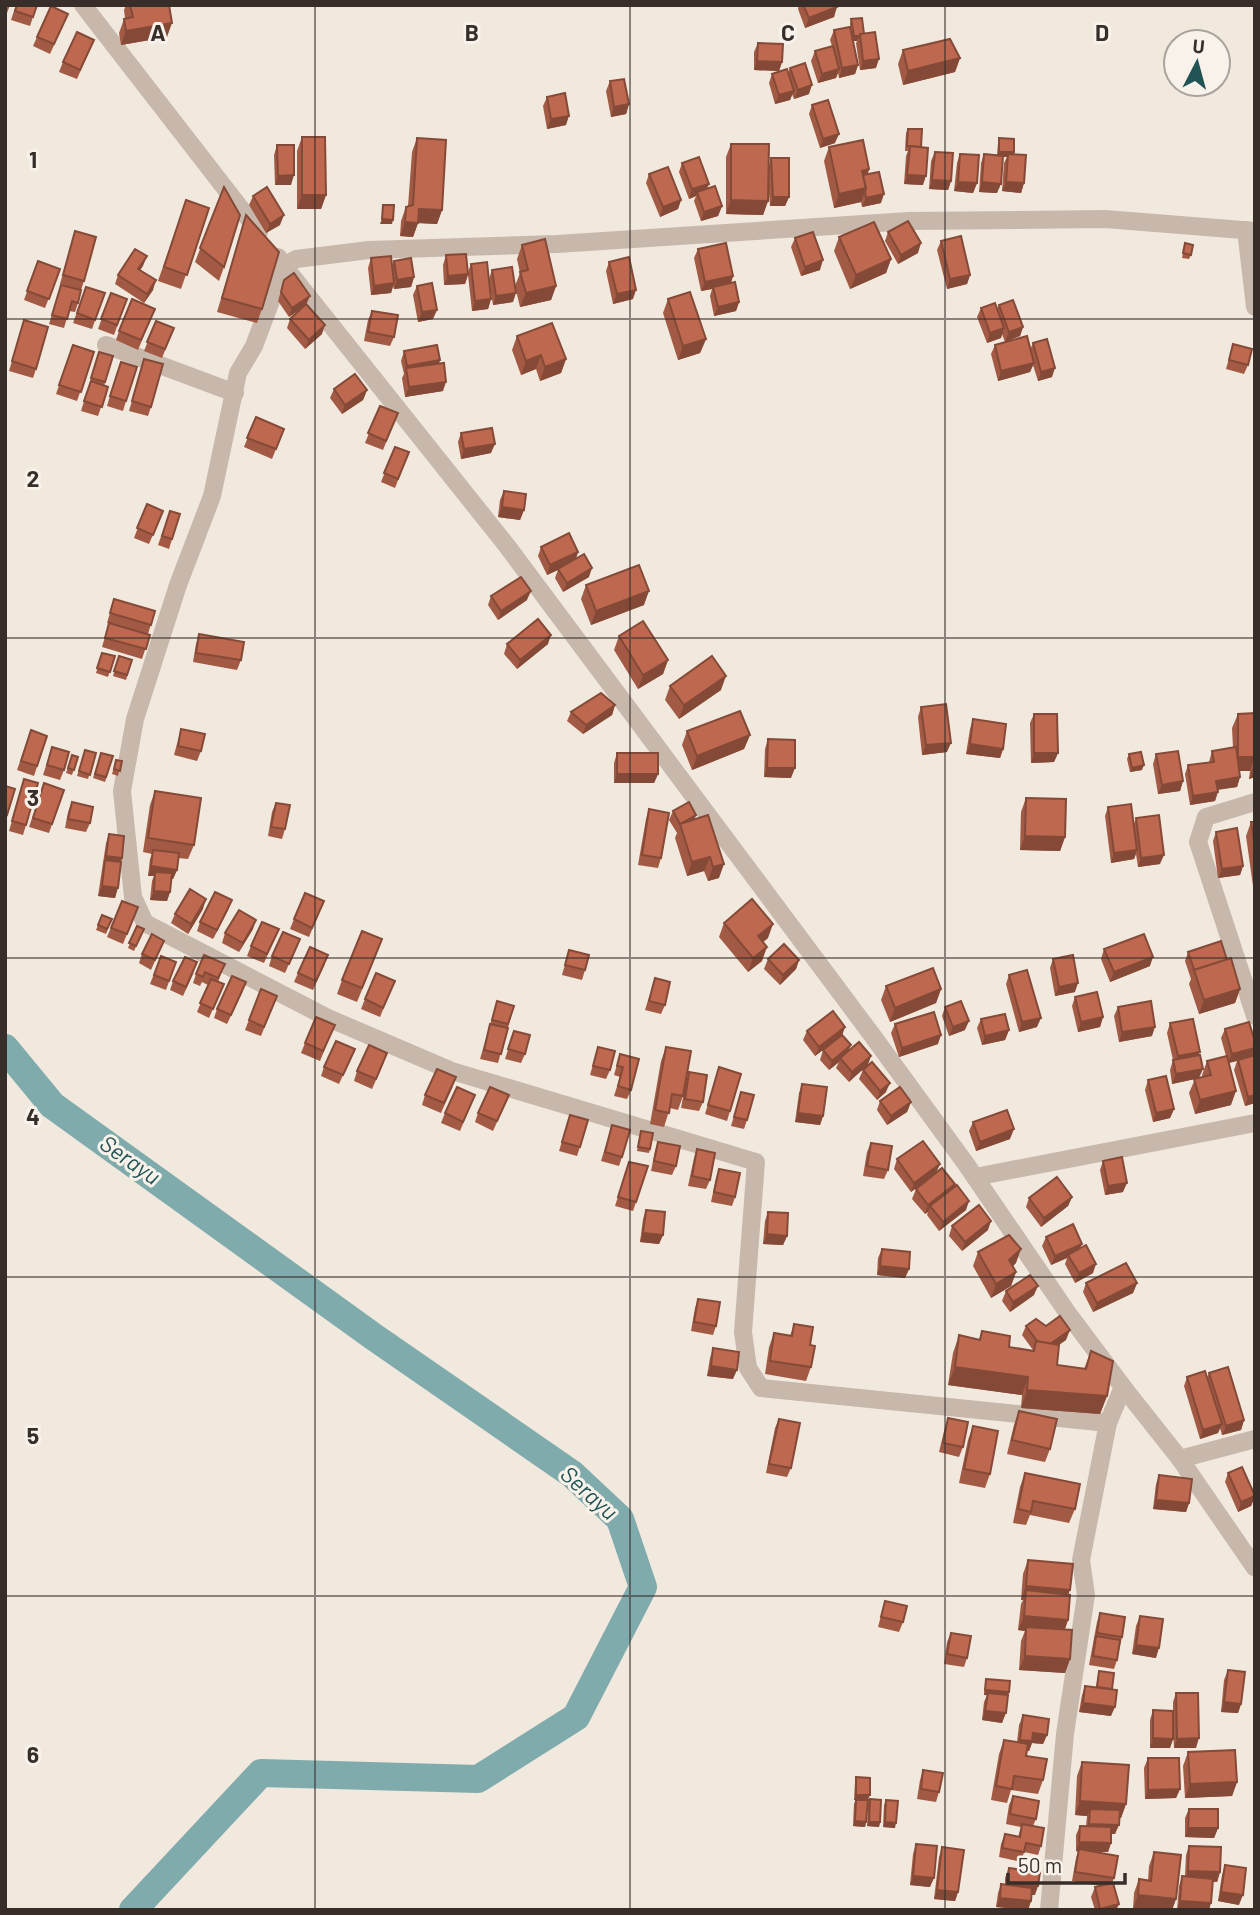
<svg xmlns="http://www.w3.org/2000/svg" width="1260" height="1915" font-family="Barlow,sans-serif">
  <rect width="100%" height="100%" fill="#f1e8de"/>
  <g fill="none" stroke-linecap="round" stroke-linejoin="round">
    <!-- river -->
    <path stroke="#7fabac" stroke-width="28" d="M5 1048 52 1105 374 1337 572 1474 620 1519 643 1587 576 1717 478 1779 261 1773 133 1910"/>
    <!-- minor -->
    <g stroke="#c8b8ab" stroke-width="18">
      <path d="M83 5 259 232"/>
      <path d="M1246 230 1255 307"/>
      <path d="M278 257 284 266 296 259 369 250 557 244 909 221 1105 219 1255 231"/>
      <path d="M284 266 507 546 872 1035 966 1164 1069 1315 1123 1387 1108 1423 1081 1560 1086 1595 1065 1734 1049 1910"/>
      <path d="M284 266 254 346 238 373 212 496 178 585 135 719 122 791 133 897 145 923 328 1018 452 1071 756 1162 743 1332 748 1368 761 1388 1108 1423"/>
      <path d="M106 345 235 393"/>
      <path d="M1255 802 1206 817 1198 842 1255 1016"/>
      <path d="M975 1177 1255 1123"/>
      <path d="M1123 1387 1180 1459 1255 1568"/>
      <path d="M1180 1459 1255 1439"/>
    </g>
  </g>
  <!-- wall -->
  <g fill="#a35a44">
    <path d="M5 5H10L7 13 5 12Z"/>
    <path d="M16 5H37L30 26 11 20Z"/>
    <path d="M126 5H169L167 37 121 45 119 33 124 19 125 18 124 10Z"/>
    <path d="M799 5H836L834 17 805 28 798 9Z"/>
    <path d="M851 19 864 34 876 68 860 70 856 43 857 41H853L858 65 855 74 839 78 838 73 836 78 818 83 811 61 815 51 832 46 830 40 834 30 851 33 850 24Z"/>
    <path d="M64 23 50 54 33 46 37 37Z"/>
    <path d="M94 40 77 79 59 72 63 62Z"/>
    <path d="M758 43 782 62 779 71 754 70V52Z"/>
    <path d="M903 50 960 58 955 72 903 85 898 64Z"/>
    <path d="M790 68 809 94 794 99 792 94 790 100 775 104 769 83 772 74H788Z"/>
    <path d="M610 81 629 104 626 114 611 117 606 91Z"/>
    <path d="M547 97 566 125 547 129 543 106Z"/>
    <path d="M812 105 835 143 820 148 809 114Z"/>
    <path d="M908 129 921 147 923 185 904 184 906 156 908 151H905L906 133Z"/>
    <path d="M302 137 326 195 321 209H297V151Z"/>
    <path d="M417 138 442 210 437 224 418 223 413 237 400 236 401 221 406 207 408 206 412 152Z"/>
    <path d="M999 138 1014 152 1013 154 1024 183 1021 193 1002 191 1004 163 1007 157H1003L997 193 979 192 981 163 984 154 997 155 998 143Z"/>
    <path d="M731 144 769 165 771 158 789 197 785 206H770L768 182V201L763 215 726 214V157Z"/>
    <path d="M277 145 291 185H275L274 155Z"/>
    <path d="M829 147 869 169 868 174 881 203 862 207 861 202 834 208 824 161Z"/>
    <path d="M935 152 951 181 948 190 929 189 931 161Z"/>
    <path d="M960 154 977 183 973 193 954 191 957 163Z"/>
    <path d="M682 163 707 188 722 206 718 216 701 221 694 201 696 196 689 199 679 172Z"/>
    <path d="M649 174 681 200 678 209 660 217 646 183Z"/>
    <path d="M224 187V267L219 281 195 262Z"/>
    <path d="M253 196 280 225 266 233 249 205Z"/>
    <path d="M186 200 209 208 181 289 158 281Z"/>
    <path d="M246 215 262 309 257 323 217 312Z"/>
    <path d="M75 231 84 281 81 290 60 284Z"/>
    <path d="M888 232 918 253 898 264 885 241Z"/>
    <path d="M839 237 891 259 886 273 850 289 834 251Z"/>
    <path d="M795 238 820 270 801 276 791 247Z"/>
    <path d="M941 241 970 275 967 284 947 289 937 250Z"/>
    <path d="M1185 243 1191 255 1189 259 1182 258Z"/>
    <path d="M522 245 556 286 551 300 520 307 515 286 520 273 517 259Z"/>
    <path d="M698 249 733 276 731 283 739 302 736 311 714 316 710 296 712 289 701 291 694 258Z"/>
    <path d="M446 255 468 272 471 264 489 279 492 270 513 302 493 305 490 287 491 299 488 309 472 311 468 275 465 284 444 285 443 265Z"/>
    <path d="M147 256 140 270 153 290 144 303 115 284 118 275Z"/>
    <path d="M371 258 392 266 394 261 414 277 411 287 394 289 393 286 391 293 371 295 368 268Z"/>
    <path d="M38 261 60 269 45 308 24 300Z"/>
    <path d="M609 262 633 299 613 304 606 271Z"/>
    <path d="M284 280 306 305 322 334 305 349 287 328 290 319 302 308 289 317 278 301Z"/>
    <path d="M61 285 78 303 75 312 69 311 64 328 49 324Z"/>
    <path d="M417 286 433 319 418 322 413 295Z"/>
    <path d="M86 287 105 293 92 329 73 323Z"/>
    <path d="M111 293 127 299 114 335 98 329Z"/>
    <path d="M668 299 706 339 700 353 678 360 663 313Z"/>
    <path d="M999 305 1023 327 1020 336 1005 342 1002 334 1001 338 987 343 977 317 981 308 997 309Z"/>
    <path d="M155 309 138 350 116 340 119 331Z"/>
    <path d="M372 311 394 337 390 346 364 341 368 320Z"/>
    <path d="M24 320 36 369 33 378 9 371Z"/>
    <path d="M156 321 174 328 162 358 144 351Z"/>
    <path d="M517 336 566 359 561 373 540 381 536 369 521 375 512 350Z"/>
    <path d="M1033 343 1052 377 1038 381 1033 365 1030 372 998 381 991 354 995 345 1030 350Z"/>
    <path d="M1233 344 1248 365 1244 374 1226 369Z"/>
    <path d="M73 345 94 352 77 401 56 394Z"/>
    <path d="M404 351 440 360 439 363 443 391 405 397 402 378 404 374 401 361Z"/>
    <path d="M99 352 113 356 104 386 108 387 98 416 81 411Z"/>
    <path d="M144 359 151 407 148 416 129 411Z"/>
    <path d="M117 372 126 401 123 411 107 406Z"/>
    <path d="M334 389 367 390 363 400 342 414 330 398Z"/>
    <path d="M380 406 398 413 383 450 365 443Z"/>
    <path d="M256 417 284 429 272 459 244 447Z"/>
    <path d="M461 433 491 453 461 459 458 442Z"/>
    <path d="M395 447 409 452 395 488 381 482Z"/>
    <path d="M504 491 524 510 520 520 498 517 500 500Z"/>
    <path d="M147 504 163 511 149 544 134 538Z"/>
    <path d="M170 511 180 514 169 549 158 545Z"/>
    <path d="M541 547 578 552 576 558 589 577 563 592 555 578 558 570 547 575 538 556Z"/>
    <path d="M586 585 644 605 591 625 581 599Z"/>
    <path d="M491 596 527 600 498 620 488 605Z"/>
    <path d="M114 599 155 611 148 634 150 635 142 659 102 647 109 623H107Z"/>
    <path d="M199 634 241 660 237 670 193 662 196 644Z"/>
    <path d="M619 636 668 660 663 674 638 689 614 650Z"/>
    <path d="M507 644H548L517 669 504 654Z"/>
    <path d="M102 653 115 656 108 677 96 673Z"/>
    <path d="M119 656 132 660 126 680 113 676Z"/>
    <path d="M670 686 721 690 679 719 665 700Z"/>
    <path d="M615 705 612 715 583 734 567 721 571 712Z"/>
    <path d="M921 707 947 752 922 755 918 717Z"/>
    <path d="M1255 713V777L1249 779 1250 771H1239L1240 777 1237 787 1218 790 1215 801 1190 805 1185 774 1188 765 1209 762 1212 751 1233 748 1232 728 1238 714Z"/>
    <path d="M1034 714 1058 753 1054 762 1031 763 1030 723Z"/>
    <path d="M973 719 1003 749 1000 758 966 754 970 729Z"/>
    <path d="M181 729 201 751 197 761 174 755Z"/>
    <path d="M31 730 47 736 34 776 17 770Z"/>
    <path d="M687 731 750 735 744 749 692 770 682 745Z"/>
    <path d="M768 739 791 778 764 777 765 749Z"/>
    <path d="M52 747 64 770 60 780 43 775Z"/>
    <path d="M85 750 96 753 88 779 77 776Z"/>
    <path d="M101 753 113 756 105 782 93 778Z"/>
    <path d="M617 753 658 774 654 783H614V763Z"/>
    <path d="M1129 754 1142 770 1130 772 1127 759Z"/>
    <path d="M1156 754 1183 781 1180 791 1158 794 1153 764Z"/>
    <path d="M72 755 78 757 72 775 66 773Z"/>
    <path d="M116 760 122 761 118 776 112 774Z"/>
    <path d="M24 779 26 825 23 835 9 831Z"/>
    <path d="M44 783 64 790 49 833 29 827Z"/>
    <path d="M155 791 194 845 188 859 178 858 177 870 173 879H171L170 892 167 901 150 900 152 881 154 876H148L150 859 152 854 143 852 150 805Z"/>
    <path d="M1026 798 1065 837 1060 851 1020 850 1021 812Z"/>
    <path d="M72 802 90 823 86 832 65 828 68 812Z"/>
    <path d="M276 803 285 829 282 839 268 836 272 812Z"/>
    <path d="M1108 807 1134 824 1136 818 1160 864 1138 867 1136 854 1134 859 1111 863 1105 816Z"/>
    <path d="M649 809 661 858 658 868 638 865 646 819Z"/>
    <path d="M673 811 695 820 719 878 708 881 704 871 687 876 675 838 677 833 669 820Z"/>
    <path d="M1251 822H1255V886H1253L1246 836Z"/>
    <path d="M1216 832 1243 866 1240 875 1218 878 1213 841Z"/>
    <path d="M109 834 122 858 115 898 98 896 106 843Z"/>
    <path d="M232 900 228 910 213 939 197 931 200 922Z"/>
    <path d="M122 901 138 907 123 944 107 937Z"/>
    <path d="M324 901 309 937 290 929 294 919Z"/>
    <path d="M203 909 188 934 171 923 175 914Z"/>
    <path d="M102 915 112 919 106 934 96 930Z"/>
    <path d="M724 923 768 938 763 942 762 961 748 972 719 937Z"/>
    <path d="M137 926 144 929 134 951 128 948Z"/>
    <path d="M253 929 239 952 222 943 225 933Z"/>
    <path d="M275 938 264 963 247 956 251 946Z"/>
    <path d="M300 939 285 973 269 966 272 956Z"/>
    <path d="M164 941 151 970 139 963 142 954Z"/>
    <path d="M1104 949 1150 966 1110 982 1101 959Z"/>
    <path d="M569 950 585 970 582 980 562 975Z"/>
    <path d="M1188 952 1227 960 1240 989 1235 1003 1199 1014 1189 984 1191 979 1185 961Z"/>
    <path d="M377 953 357 1002 337 994 342 980Z"/>
    <path d="M161 956 176 962 166 990 150 984Z"/>
    <path d="M768 959 799 960 796 969 780 985 764 969Z"/>
    <path d="M1053 959 1075 992 1055 996 1050 968Z"/>
    <path d="M225 964 218 982 224 984 209 1018 197 1012 208 985 202 982 200 986 193 983 196 974Z"/>
    <path d="M325 964 313 990 294 982 298 973Z"/>
    <path d="M194 972 183 996 170 990 173 981Z"/>
    <path d="M1009 975 1037 1027 1019 1032 1006 984Z"/>
    <path d="M655 978 665 1005 661 1014 645 1010Z"/>
    <path d="M395 981 380 1017 361 1009 365 999Z"/>
    <path d="M886 986 941 989 936 1003 890 1022 881 1000Z"/>
    <path d="M261 989 277 996 261 1036 245 1030Z"/>
    <path d="M243 991 227 1024 214 1018 217 1009Z"/>
    <path d="M1075 997 1103 1017 1100 1027 1078 1032 1072 1006Z"/>
    <path d="M497 1001 514 1006 498 1063 480 1059Z"/>
    <path d="M945 1007 965 1030 949 1036 942 1016Z"/>
    <path d="M1118 1007 1152 1036 1119 1042 1114 1016Z"/>
    <path d="M981 1019 1009 1030 1005 1040 982 1045 977 1028Z"/>
    <path d="M1170 1023 1199 1055V1078L1203 1077 1202 1075 1207 1061 1226 1056 1221 1038 1225 1029 1255 1042V1051L1253 1056 1255 1055V1103L1245 1106 1234 1070 1237 1061 1229 1063 1231 1105 1195 1114 1189 1093 1195 1079 1172 1084 1170 1070 1173 1060 1167 1033Z"/>
    <path d="M895 1024 938 1044 899 1057 891 1033Z"/>
    <path d="M335 1025 320 1061 301 1053 305 1043Z"/>
    <path d="M514 1031 525 1054 521 1063 505 1059Z"/>
    <path d="M807 1031 842 1035 849 1051 871 1056 849 1082 836 1068 839 1062 829 1070 820 1060 823 1050 832 1043 815 1056 803 1040Z"/>
    <path d="M598 1047 610 1070 606 1079 590 1075Z"/>
    <path d="M666 1047 683 1096 678 1110 670 1108 664 1127 650 1124 661 1061Z"/>
    <path d="M620 1054 631 1090 627 1099 614 1096 620 1077 614 1075Z"/>
    <path d="M351 1058 339 1084 321 1076 324 1067Z"/>
    <path d="M384 1062 372 1089 354 1081 357 1071Z"/>
    <path d="M719 1067 730 1111 727 1121 705 1114Z"/>
    <path d="M863 1070 886 1092 877 1100 859 1079Z"/>
    <path d="M689 1072 703 1102 699 1111 681 1108 686 1081Z"/>
    <path d="M1148 1080 1174 1109 1170 1118 1153 1122 1145 1090Z"/>
    <path d="M802 1084 823 1116 820 1125 795 1122 799 1093Z"/>
    <path d="M453 1086 441 1113 422 1105 425 1095Z"/>
    <path d="M741 1092 747 1120 744 1129 731 1126Z"/>
    <path d="M475 1095 460 1131 441 1123 445 1113Z"/>
    <path d="M509 1095 493 1131 475 1122 478 1113Z"/>
    <path d="M880 1101 911 1102 907 1112 887 1125 877 1110Z"/>
    <path d="M570 1115 580 1147 577 1156 559 1151Z"/>
    <path d="M973 1122 1010 1139 976 1151 969 1131Z"/>
    <path d="M612 1125 622 1157 619 1166 601 1161Z"/>
    <path d="M641 1131 650 1149 649 1153 637 1151Z"/>
    <path d="M658 1142 676 1166 672 1175 651 1171 655 1151Z"/>
    <path d="M871 1143 888 1170 884 1179 863 1176 867 1152Z"/>
    <path d="M697 1149 710 1180 706 1189 688 1186 694 1158Z"/>
    <path d="M897 1159 937 1173 955 1184 954 1187 966 1210 939 1231 927 1215 928 1212 925 1214 912 1199 916 1189 927 1180 911 1192 894 1169Z"/>
    <path d="M1103 1161 1123 1192 1105 1195 1100 1170Z"/>
    <path d="M629 1162 648 1166 633 1211 615 1206Z"/>
    <path d="M719 1169 735 1197 732 1206 711 1202 716 1178Z"/>
    <path d="M1072 1197 1068 1206 1041 1227 1026 1207 1029 1198Z"/>
    <path d="M646 1210 663 1235 659 1244 640 1242 643 1219Z"/>
    <path d="M768 1212 787 1236 783 1245 763 1244 765 1221Z"/>
    <path d="M952 1226 988 1230 962 1251 949 1236Z"/>
    <path d="M1046 1237 1080 1248 1093 1273 1075 1283 1065 1264 1067 1258 1051 1265 1042 1246Z"/>
    <path d="M882 1249 909 1269 905 1278 877 1275 878 1258Z"/>
    <path d="M978 1252 1016 1263 1013 1266 1016 1272 1011 1286 991 1298 973 1266Z"/>
    <path d="M1086 1283H1137L1133 1293 1093 1312 1083 1292Z"/>
    <path d="M1006 1291 1034 1295 1010 1312 1002 1301Z"/>
    <path d="M698 1299 716 1326 713 1335 691 1331 695 1308Z"/>
    <path d="M794 1324 810 1345 811 1367 806 1381 765 1374 769 1347 774 1333 790 1336Z"/>
    <path d="M1026 1326H1046L1066 1340 1058 1345 1057 1365 1084 1369 1091 1351 1107 1396 1100 1414 1021 1408 1022 1395 948 1385 953 1353 959 1335 979 1340 982 1331 1009 1347 1033 1351V1350L1022 1335Z"/>
    <path d="M713 1348 733 1379 707 1376 710 1358Z"/>
    <path d="M1209 1373 1244 1420 1241 1430 1222 1435 1220 1428 1218 1433 1200 1439 1184 1386 1187 1377 1207 1378Z"/>
    <path d="M1019 1411 1050 1449 1045 1462 1007 1454 1014 1425Z"/>
    <path d="M948 1418 963 1447 959 1457 939 1452 945 1427Z"/>
    <path d="M779 1419 791 1468 787 1477 766 1473 775 1428Z"/>
    <path d="M973 1426 990 1474 985 1488 959 1483 968 1440Z"/>
    <path d="M1025 1473 1075 1509 1069 1523 1030 1515 1026 1525 1013 1523 1020 1487Z"/>
    <path d="M1228 1473 1255 1497 1251 1506 1238 1512 1225 1482Z"/>
    <path d="M1159 1475 1189 1503 1186 1512 1153 1509 1156 1484Z"/>
    <path d="M1028 1560 1069 1595 1068 1620 1065 1629 1070 1659 1065 1673 1019 1670 1021 1641 1025 1631 1018 1630 1021 1604 1023 1600H1021L1023 1574Z"/>
    <path d="M885 1601 903 1622 899 1632 878 1627Z"/>
    <path d="M1100 1613 1122 1637 1117 1660 1114 1669 1089 1665 1097 1622Z"/>
    <path d="M1140 1616 1156 1658 1132 1654 1136 1626Z"/>
    <path d="M951 1633 967 1658 964 1667 944 1664 947 1642Z"/>
    <path d="M1228 1670 1241 1704 1238 1713 1221 1712 1224 1680Z"/>
    <path d="M1099 1671 1112 1689 1111 1716 1079 1712 1082 1695 1085 1686 1096 1687Z"/>
    <path d="M986 1679 1009 1692 1002 1723 982 1720 984 1702 987 1695H984Z"/>
    <path d="M1176 1693 1196 1748H1174L1173 1730V1739L1170 1748H1150V1720L1153 1710 1173 1711V1702Z"/>
    <path d="M1023 1715 1047 1735 1043 1744 1032 1743 1029 1751 1027 1750 1026 1756 1043 1780 1038 1794 1011 1790 1007 1803 991 1800 999 1754 1004 1740 1017 1742 1019 1725Z"/>
    <path d="M1188 1752 1237 1782 1232 1796 1185 1798 1183 1766Z"/>
    <path d="M1148 1758 1180 1789 1176 1798 1145 1799 1144 1768Z"/>
    <path d="M1082 1762 1126 1804 1121 1818H1119L1115 1834H1111V1843L1108 1852H1096L1114 1878 1112 1883 1119 1904 1116 1910H1095L1091 1897 1095 1887 1100 1886 1072 1881 1076 1858 1078 1852 1076 1851V1835L1080 1826H1086L1087 1816 1075 1815 1077 1776Z"/>
    <path d="M923 1770 939 1792 936 1802 917 1799 920 1780Z"/>
    <path d="M856 1777 868 1800 866 1822 865 1827 853 1826 854 1804 856 1800H854L855 1782Z"/>
    <path d="M1013 1796 1036 1819 1033 1826 1041 1846 1038 1855 1024 1852 1021 1862 999 1857 1001 1844 1005 1834 1018 1837 1021 1827 1006 1824 1009 1805Z"/>
    <path d="M870 1799 880 1822 879 1827 867 1826 868 1804Z"/>
    <path d="M886 1800 895 1828 883 1827 884 1805Z"/>
    <path d="M1189 1809 1218 1828 1214 1838 1185 1837V1818Z"/>
    <path d="M916 1844 930 1887 910 1885 913 1854Z"/>
    <path d="M1189 1846 1220 1872 1217 1882H1213L1209 1910H1177L1179 1886 1182 1876H1185L1186 1855Z"/>
    <path d="M942 1847 958 1892 955 1901 934 1899 939 1857Z"/>
    <path d="M1154 1852 1176 1899 1172 1910 1133 1909 1134 1893 1139 1879 1148 1880 1149 1866Z"/>
    <path d="M1225 1865 1239 1905 1218 1901 1222 1875Z"/>
    <path d="M1009 1868 1035 1895H1032L1031 1901 1028 1910 996 1907 998 1893 1001 1884 1005 1885V1878Z"/>
  </g>
  <!-- shaded-wall -->
  <g fill="#854a37">
    <path d="M837 7 834 17 805 28 809 18Z"/>
    <path d="M172 23 167 37 121 45 126 31Z"/>
    <path d="M854 36H859L857 41H852Z"/>
    <path d="M960 58 955 72 903 85 908 71Z"/>
    <path d="M879 59 876 68 860 70 863 61Z"/>
    <path d="M757 61 782 62 779 71 754 70Z"/>
    <path d="M858 65 855 74 839 78 842 68Z"/>
    <path d="M839 69 836 78 818 83 822 74Z"/>
    <path d="M812 85 809 94 794 99 798 90Z"/>
    <path d="M794 91 790 100 775 104 779 95Z"/>
    <path d="M629 104 626 114 611 117 614 107Z"/>
    <path d="M569 116 566 125 547 129 551 119Z"/>
    <path d="M839 134 835 143 820 148 823 139Z"/>
    <path d="M999 152H1014L1012 157 1008 154 1007 157 997 156Z"/>
    <path d="M869 169 864 183 862 171Z"/>
    <path d="M294 175 291 185H275L278 176Z"/>
    <path d="M907 175 926 176 923 185 904 184Z"/>
    <path d="M932 180 951 181 948 190 929 189Z"/>
    <path d="M958 182 977 183 973 193 954 191Z"/>
    <path d="M982 182 1001 184 997 193 979 192Z"/>
    <path d="M1006 182 1024 183 1021 193 1002 191Z"/>
    <path d="M709 184 705 193 697 192 696 196 689 199 692 189Z"/>
    <path d="M866 188 861 202 834 208 839 194Z"/>
    <path d="M884 194 881 203 862 207 866 198Z"/>
    <path d="M302 195H326L321 209H297Z"/>
    <path d="M773 197H789L785 206H770Z"/>
    <path d="M681 200 678 209 660 217 663 207Z"/>
    <path d="M731 200 768 201 763 215 726 214Z"/>
    <path d="M722 206 718 216 701 221 704 212Z"/>
    <path d="M419 209 442 210 437 224 418 223 413 237 400 236 405 222Z"/>
    <path d="M284 215 280 225 266 233 270 224Z"/>
    <path d="M382 219 393 220 392 224H380Z"/>
    <path d="M921 243 918 253 898 264 901 255Z"/>
    <path d="M147 256 143 266 135 278 138 269Z"/>
    <path d="M891 259 886 273 850 289 856 275Z"/>
    <path d="M823 260 820 270 801 276 805 267Z"/>
    <path d="M468 274 465 284 444 285 448 276Z"/>
    <path d="M970 275 967 284 947 289 950 279Z"/>
    <path d="M733 276 730 285 713 287 712 289 701 291 705 282Z"/>
    <path d="M414 277 411 287 394 289 397 280Z"/>
    <path d="M156 280 153 290 144 303 147 294Z"/>
    <path d="M394 283 391 293 371 295 374 286Z"/>
    <path d="M556 286 551 300 520 307 526 293Z"/>
    <path d="M636 290 633 299 613 304 617 294Z"/>
    <path d="M516 293 513 302 493 305 496 296Z"/>
    <path d="M310 296 306 305 289 317 292 308Z"/>
    <path d="M491 299 488 309 472 311 475 301Z"/>
    <path d="M739 302 736 311 714 316 718 307Z"/>
    <path d="M437 310 433 319 418 322 422 312Z"/>
    <path d="M325 325 322 334 305 349 309 340Z"/>
    <path d="M1023 327 1020 336 1005 342 1009 332Z"/>
    <path d="M1004 328 1001 338 987 343 990 333Z"/>
    <path d="M706 339 700 353 678 360 683 346Z"/>
    <path d="M541 355 536 369 521 375 526 361Z"/>
    <path d="M566 359 561 373 540 381 545 367Z"/>
    <path d="M440 360 437 370H406L407 366Z"/>
    <path d="M1034 363 1030 372 998 381 1001 371Z"/>
    <path d="M1055 368 1052 377 1038 381 1041 372Z"/>
    <path d="M446 382 443 391 405 397 409 387Z"/>
    <path d="M367 390 363 400 342 414 345 405Z"/>
    <path d="M495 444 491 453 461 459 464 449Z"/>
    <path d="M502 507 524 510 520 520 498 517Z"/>
    <path d="M578 552 575 562 547 575 550 565Z"/>
    <path d="M592 568 589 577 563 592 567 583Z"/>
    <path d="M531 591 527 600 498 620 501 611Z"/>
    <path d="M649 591 644 605 591 625 596 611Z"/>
    <path d="M551 635 548 644 517 669 520 660Z"/>
    <path d="M668 660 663 674 638 689 643 675Z"/>
    <path d="M726 676 721 690 679 719 684 705Z"/>
    <path d="M615 705 612 715 583 734 586 725Z"/>
    <path d="M750 735 744 749 692 770 697 756Z"/>
    <path d="M951 743 947 752 922 755 926 745Z"/>
    <path d="M970 744 1003 749 1000 758 966 754Z"/>
    <path d="M1034 753H1058L1054 762 1031 763Z"/>
    <path d="M1238 757H1255L1250 771H1233Z"/>
    <path d="M1144 765 1142 770 1130 772 1132 768Z"/>
    <path d="M1254 765 1255 777 1249 779Z"/>
    <path d="M767 768H795L791 778 764 777Z"/>
    <path d="M617 774H658L654 783H614Z"/>
    <path d="M1240 777 1237 787 1213 790 1216 781Z"/>
    <path d="M1183 781 1180 791 1158 794 1162 785Z"/>
    <path d="M1218 792 1215 801 1190 805 1193 796Z"/>
    <path d="M696 815 693 824H680L676 833 680 824Z"/>
    <path d="M1025 836 1065 837 1060 851 1020 850Z"/>
    <path d="M1137 850 1134 859 1111 863 1114 853Z"/>
    <path d="M1164 855 1160 864 1138 867 1141 858Z"/>
    <path d="M106 856 122 858 118 867 105 860 103 865Z"/>
    <path d="M710 857 704 871 687 876 692 862Z"/>
    <path d="M724 864 719 878 708 881 713 867Z"/>
    <path d="M151 866 177 870 173 879 155 877V872L154 876H148Z"/>
    <path d="M1243 866 1240 875 1218 878 1222 869Z"/>
    <path d="M102 886 118 888 115 898 98 896Z"/>
    <path d="M154 891 170 892 167 901 150 900Z"/>
    <path d="M206 899 203 909 188 934 191 924Z"/>
    <path d="M232 900 228 910 213 939 217 930Z"/>
    <path d="M256 920 253 929 239 952 243 943Z"/>
    <path d="M773 924 768 938 753 950 758 936Z"/>
    <path d="M767 947 762 961 748 972 753 958Z"/>
    <path d="M1153 957 1150 966 1110 982 1114 972Z"/>
    <path d="M799 960 796 969 780 985 783 975Z"/>
    <path d="M1078 983 1075 992 1055 996 1059 987Z"/>
    <path d="M941 989 936 1003 890 1022 895 1008Z"/>
    <path d="M1240 989 1235 1003 1199 1014 1204 1000Z"/>
    <path d="M1103 1017 1100 1027 1078 1032 1081 1022Z"/>
    <path d="M1041 1018 1037 1027 1019 1032 1022 1022Z"/>
    <path d="M969 1021 965 1030 949 1036 953 1027Z"/>
    <path d="M845 1027 842 1036 815 1056 819 1047Z"/>
    <path d="M1155 1027 1152 1036 1119 1042 1122 1032Z"/>
    <path d="M1009 1030 1005 1040 982 1045 985 1036Z"/>
    <path d="M941 1035 938 1044 899 1057 902 1048Z"/>
    <path d="M851 1045 847 1054 840 1058 839 1062 829 1070 832 1061Z"/>
    <path d="M1255 1048 1253 1057 1228 1063 1232 1054Z"/>
    <path d="M1200 1052 1196 1061 1174 1066 1178 1056Z"/>
    <path d="M871 1056 868 1065 849 1082 852 1072Z"/>
    <path d="M1203 1069 1199 1078 1172 1084 1176 1074Z"/>
    <path d="M890 1083 886 1092 877 1100 880 1091Z"/>
    <path d="M1236 1091 1231 1105 1195 1114 1200 1100Z"/>
    <path d="M1255 1095V1103L1245 1106 1248 1097Z"/>
    <path d="M911 1102 907 1112 887 1125 891 1116Z"/>
    <path d="M1174 1109 1170 1118 1153 1122 1156 1113Z"/>
    <path d="M798 1113 823 1116 820 1125 795 1122Z"/>
    <path d="M1014 1129 1010 1139 976 1151 980 1142Z"/>
    <path d="M940 1164 936 1173 911 1192 914 1183Z"/>
    <path d="M1127 1183 1123 1192 1105 1195 1108 1186Z"/>
    <path d="M955 1184 951 1193 930 1206 928 1212 925 1214 928 1205Z"/>
    <path d="M1072 1197 1068 1206 1041 1227 1044 1218Z"/>
    <path d="M969 1201 966 1210 939 1231 943 1222Z"/>
    <path d="M991 1221 988 1230 962 1251 965 1242Z"/>
    <path d="M643 1233 663 1235 659 1244 640 1242Z"/>
    <path d="M767 1234 787 1236 783 1245 763 1244Z"/>
    <path d="M1082 1244 1078 1253 1068 1255 1067 1258 1051 1265 1055 1256Z"/>
    <path d="M1021 1249 1016 1263 1004 1274 1009 1260Z"/>
    <path d="M1096 1264 1093 1273 1075 1283 1079 1273Z"/>
    <path d="M880 1266 909 1269 905 1278 877 1275Z"/>
    <path d="M1016 1272 1011 1286 991 1298 996 1284Z"/>
    <path d="M1137 1283 1133 1293 1093 1312 1097 1303Z"/>
    <path d="M1038 1286 1034 1295 1010 1312 1013 1302Z"/>
    <path d="M1070 1330 1066 1340 1039 1359 1042 1349Z"/>
    <path d="M711 1366 737 1370 733 1379 707 1376Z"/>
    <path d="M955 1367 1028 1377 1022 1395 948 1385Z"/>
    <path d="M1027 1390 1107 1396 1100 1414 1021 1408Z"/>
    <path d="M1244 1420 1241 1430 1222 1435 1226 1426Z"/>
    <path d="M1222 1424 1218 1433 1200 1439 1203 1430Z"/>
    <path d="M1255 1496 1251 1506 1238 1512 1241 1502Z"/>
    <path d="M1156 1500 1189 1503 1186 1512 1153 1509Z"/>
    <path d="M1026 1586 1070 1590 1065 1604 1026 1590 1023 1600H1021Z"/>
    <path d="M1024 1616 1068 1620 1063 1634 1026 1627 1025 1631 1018 1630Z"/>
    <path d="M1136 1645 1159 1648 1156 1658 1132 1654Z"/>
    <path d="M1025 1656 1070 1659 1065 1673 1019 1670Z"/>
    <path d="M985 1690 1009 1692 1007 1697 984 1695Z"/>
    <path d="M1224 1702 1241 1704 1238 1713 1221 1712Z"/>
    <path d="M1083 1703 1115 1707 1111 1716 1079 1712Z"/>
    <path d="M985 1711 1006 1713 1002 1723 982 1720Z"/>
    <path d="M1033 1733 1047 1735 1043 1744 1032 1743 1029 1751 1016 1749 1020 1740Z"/>
    <path d="M1153 1738 1173 1739 1170 1748H1150Z"/>
    <path d="M1199 1738 1196 1748H1174L1177 1739Z"/>
    <path d="M1237 1782 1232 1796 1185 1798 1190 1784Z"/>
    <path d="M1180 1789 1176 1798 1145 1799 1148 1790Z"/>
    <path d="M856 1795H870L868 1800H854Z"/>
    <path d="M1080 1801 1126 1804 1121 1818 1090 1816V1809L1087 1816 1075 1815Z"/>
    <path d="M855 1821 866 1822 865 1827 853 1826Z"/>
    <path d="M869 1822H880L879 1827 867 1826Z"/>
    <path d="M885 1822 896 1823 895 1828 883 1827Z"/>
    <path d="M1089 1824 1119 1825 1115 1834 1086 1833Z"/>
    <path d="M1188 1828H1218L1214 1838 1185 1837Z"/>
    <path d="M1079 1842 1111 1843 1108 1852 1076 1851Z"/>
    <path d="M1188 1871 1220 1872 1217 1882 1185 1880Z"/>
    <path d="M913 1876 934 1878 930 1887 910 1885Z"/>
    <path d="M1007 1882 1038 1886 1035 1895 1004 1891Z"/>
    <path d="M937 1890 958 1892 955 1901 934 1899Z"/>
    <path d="M1221 1892 1243 1895 1239 1905 1218 1901Z"/>
    <path d="M1138 1895 1176 1899 1172 1910 1133 1909Z"/>
    <path d="M1000 1898 1031 1901 1028 1910 996 1907Z"/>
    <path d="M1180 1901 1211 1903 1209 1910H1177Z"/>
    <path d="M1119 1904 1116 1910H1100V1909Z"/>
  </g>
  <!-- building -->
  <g fill="#be694f" stroke="#854a37" stroke-width="2">
    <path d="M17 5H37L33 17 15 11Z"/>
    <path d="M130 5H169L172 23 126 31 124 19 133 17Z"/>
    <path d="M803 5H836L837 7 809 18Z"/>
    <path d="M51 6 68 14 54 44 37 37Z"/>
    <path d="M862 18 864 34H860V36H854L851 19Z"/>
    <path d="M850 27 858 65 842 68 834 30Z"/>
    <path d="M77 32 94 40 80 70 63 62Z"/>
    <path d="M875 32 879 59 863 61 860 34Z"/>
    <path d="M950 39 960 58 908 71 903 50Z"/>
    <path d="M758 43 783 44 782 62 757 61Z"/>
    <path d="M833 46 839 69 822 74 815 51Z"/>
    <path d="M805 63 812 85 798 90 790 68Z"/>
    <path d="M787 69 794 91 779 95 772 74Z"/>
    <path d="M624 79 629 104 614 107 610 81Z"/>
    <path d="M565 93 569 116 551 119 547 97Z"/>
    <path d="M828 100 839 134 823 139 812 105Z"/>
    <path d="M908 129H922L921 147 907 146Z"/>
    <path d="M302 137H325L326 195H302Z"/>
    <path d="M417 138 446 140 442 210 419 209 418 223 405 222 406 207 413 205Z"/>
    <path d="M999 138 1014 139V152H999Z"/>
    <path d="M863 140 869 169 862 171 866 188 839 194 829 147Z"/>
    <path d="M731 144H769L768 201 731 200Z"/>
    <path d="M277 145H294V175L278 176Z"/>
    <path d="M910 146 928 148 926 176 907 175Z"/>
    <path d="M935 152 953 153 951 181 932 180Z"/>
    <path d="M960 154 979 155 977 183 958 182Z"/>
    <path d="M984 154 1003 156 1001 184 982 182Z"/>
    <path d="M1008 154 1026 155 1024 183 1006 182Z"/>
    <path d="M699 157 709 184 692 189 682 163Z"/>
    <path d="M771 158H789V197H773Z"/>
    <path d="M668 167 681 200 663 207 649 174Z"/>
    <path d="M879 172 884 194 866 198 865 192 866 188 863 175Z"/>
    <path d="M715 186 722 206 704 212 697 192Z"/>
    <path d="M224 187 240 215 224 267 200 248Z"/>
    <path d="M267 187 284 215 270 224 253 196Z"/>
    <path d="M186 200 209 208 187 275 164 267Z"/>
    <path d="M383 205H394L393 220 382 219Z"/>
    <path d="M246 215 279 252 262 309 222 298Z"/>
    <path d="M908 221 921 243 901 255 888 232Z"/>
    <path d="M874 222 891 259 856 275 839 237Z"/>
    <path d="M75 231 96 237 84 281 63 275Z"/>
    <path d="M813 232 823 260 805 267 795 238Z"/>
    <path d="M961 236 970 275 950 279 941 241Z"/>
    <path d="M545 239 556 286 526 293 520 272 528 270 522 245Z"/>
    <path d="M726 243 733 276 705 282 698 249Z"/>
    <path d="M1185 243 1193 245 1191 255 1183 253Z"/>
    <path d="M135 249 147 256 138 269 156 280 147 294 118 275Z"/>
    <path d="M466 254 468 274 448 276 446 255Z"/>
    <path d="M391 256 394 283 374 286 371 258Z"/>
    <path d="M629 257 636 290 617 294 609 262Z"/>
    <path d="M411 258 414 277 397 280 394 261Z"/>
    <path d="M38 261 60 269 49 299 27 291Z"/>
    <path d="M487 262 491 299 475 301 471 264Z"/>
    <path d="M512 267 516 293 496 296 492 270Z"/>
    <path d="M294 273 310 296 292 308 281 292 284 280Z"/>
    <path d="M735 282 739 302 718 307 713 287Z"/>
    <path d="M432 283 437 310 422 312 417 286Z"/>
    <path d="M61 285 81 290 78 303 72 301 67 319 52 315Z"/>
    <path d="M86 287 105 293 95 320 77 313Z"/>
    <path d="M690 292 706 339 683 346 668 299Z"/>
    <path d="M111 293 127 299 117 325 101 319Z"/>
    <path d="M132 299 155 309 141 340 119 331Z"/>
    <path d="M1013 300 1023 327 1009 332 999 305Z"/>
    <path d="M995 303 1004 328 990 333 981 308Z"/>
    <path d="M306 304 325 325 309 340 290 319Z"/>
    <path d="M372 311 398 315 394 337 368 332Z"/>
    <path d="M24 320 48 327 36 369 12 361Z"/>
    <path d="M156 321 174 328 165 349 147 342Z"/>
    <path d="M552 323 566 359 545 367 541 355 526 361 517 336Z"/>
    <path d="M1027 336 1034 363 1001 371 995 345Z"/>
    <path d="M1047 339 1055 368 1041 372 1033 343Z"/>
    <path d="M1233 344 1252 349 1248 365 1229 360Z"/>
    <path d="M73 345 94 352 81 392 59 385Z"/>
    <path d="M437 345 440 360 407 366 404 351Z"/>
    <path d="M99 352 113 356 105 382 91 378Z"/>
    <path d="M144 359 163 364 151 407 132 401Z"/>
    <path d="M121 362 137 367 126 401 110 396Z"/>
    <path d="M444 363 446 382 409 387 406 368Z"/>
    <path d="M355 374 367 390 345 405 334 389Z"/>
    <path d="M91 381 108 387 102 407 84 401Z"/>
    <path d="M380 406 398 413 386 441 368 433Z"/>
    <path d="M256 417 284 429 276 449 247 438Z"/>
    <path d="M492 428 495 444 464 449 461 433Z"/>
    <path d="M395 447 409 452 398 479 384 473Z"/>
    <path d="M504 491 526 494 524 510 502 507Z"/>
    <path d="M147 504 163 511 153 535 137 528Z"/>
    <path d="M170 511 180 514 172 539 162 536Z"/>
    <path d="M569 533 578 552 550 565 541 547Z"/>
    <path d="M584 554 592 568 567 583 558 569Z"/>
    <path d="M639 565 649 591 596 611 586 585Z"/>
    <path d="M521 577 531 591 501 611 491 596Z"/>
    <path d="M114 599 155 611 151 625 110 613Z"/>
    <path d="M538 619 551 635 520 660 507 644Z"/>
    <path d="M643 621 668 660 643 675 619 636Z"/>
    <path d="M109 623 150 635 146 649 105 638Z"/>
    <path d="M199 634 244 642 241 660 196 653Z"/>
    <path d="M102 653 115 656 110 672 97 668Z"/>
    <path d="M119 656 132 660 127 675 114 671Z"/>
    <path d="M712 656 726 676 684 705 670 686Z"/>
    <path d="M601 693 615 705 586 725 571 712Z"/>
    <path d="M946 704 951 743 926 745 921 707Z"/>
    <path d="M740 711 750 735 697 756 687 731Z"/>
    <path d="M1255 713V765H1254L1255 757H1238V714Z"/>
    <path d="M1034 714H1057L1058 753H1034Z"/>
    <path d="M973 719 1006 724 1003 749 970 744Z"/>
    <path d="M181 729 205 734 201 751 178 746Z"/>
    <path d="M31 730 47 736 37 766 21 761Z"/>
    <path d="M768 739 795 740V768H767Z"/>
    <path d="M52 747 69 752 64 770 47 765Z"/>
    <path d="M1236 747 1240 777 1216 781 1218 792 1193 796 1188 765 1214 762 1212 751Z"/>
    <path d="M85 750 96 753 90 775 79 771Z"/>
    <path d="M1178 751 1183 781 1162 785 1156 754Z"/>
    <path d="M1141 752 1144 765 1132 768 1129 754Z"/>
    <path d="M101 753 113 756 106 777 95 774Z"/>
    <rect x="617" y="753" width="41" height="21"/>
    <path d="M72 755 78 757 74 770 68 768Z"/>
    <path d="M116 760 122 761 120 771 114 769Z"/>
    <path d="M24 779 38 783 26 825 12 821Z"/>
    <path d="M44 783 64 790 52 824 33 818Z"/>
    <path d="M5 786 15 789 7 815 5 814Z"/>
    <path d="M155 791 201 798 194 845 148 838Z"/>
    <path d="M1026 798 1066 799 1065 837 1025 836Z"/>
    <path d="M72 802 93 807 90 823 68 819Z"/>
    <path d="M689 802 696 815 680 824 673 811Z"/>
    <path d="M276 803 290 805 285 829 271 827Z"/>
    <path d="M1131 804 1137 850 1114 853 1108 807Z"/>
    <path d="M649 809 669 813 661 858 642 855Z"/>
    <path d="M708 815 724 864 713 867 710 857 692 862 680 824Z"/>
    <path d="M1159 815 1164 855 1141 858 1136 818Z"/>
    <path d="M1251 822H1255V847Z"/>
    <path d="M1237 828 1243 866 1222 869 1216 832Z"/>
    <path d="M109 834 124 836 122 858 106 856Z"/>
    <path d="M153 850 179 853 177 870 151 866Z"/>
    <path d="M105 860 121 862 118 888 102 886Z"/>
    <path d="M155 872 172 873 170 892 154 891Z"/>
    <path d="M190 889 206 899 191 924 175 914Z"/>
    <path d="M215 892 232 900 217 930 200 922Z"/>
    <path d="M305 893 324 901 312 928 294 919Z"/>
    <path d="M752 899 773 924 758 936 767 947 753 958 724 923Z"/>
    <path d="M122 901 138 907 127 934 111 928Z"/>
    <path d="M239 910 256 920 243 943 225 933Z"/>
    <path d="M102 915 112 919 107 929 98 925Z"/>
    <path d="M262 922 279 929 267 954 251 946Z"/>
    <path d="M137 926 144 929 136 946 129 943Z"/>
    <path d="M362 931 382 939 362 988 342 980Z"/>
    <path d="M283 932 300 939 289 964 272 956Z"/>
    <path d="M152 934 164 941 155 960 142 954Z"/>
    <path d="M1144 934 1153 957 1114 972 1104 949Z"/>
    <path d="M1221 941 1227 960 1194 970 1195 972 1188 952Z"/>
    <path d="M784 944 799 960 783 975 768 959Z"/>
    <path d="M310 947 328 955 316 981 298 973Z"/>
    <path d="M569 950 589 955 585 970 565 965Z"/>
    <path d="M204 955 225 964 218 978 205 972 203 977 196 974Z"/>
    <path d="M1073 955 1078 983 1059 987 1053 959Z"/>
    <path d="M161 956 176 962 169 981 154 975Z"/>
    <path d="M185 957 197 962 186 987 173 981Z"/>
    <path d="M1231 958 1240 989 1204 1000 1194 970Z"/>
    <path d="M933 968 941 989 895 1008 886 986Z"/>
    <path d="M1027 970 1041 1018 1022 1022 1009 975Z"/>
    <path d="M376 973 395 981 383 1008 365 999Z"/>
    <path d="M232 976 246 982 231 1015 217 1009Z"/>
    <path d="M655 978 670 982 665 1005 649 1001Z"/>
    <path d="M211 979 224 984 213 1009 200 1003Z"/>
    <path d="M261 989 277 996 264 1027 249 1020Z"/>
    <path d="M1097 992 1103 1017 1081 1022 1075 997Z"/>
    <path d="M497 1001 514 1006 508 1024 492 1020Z"/>
    <path d="M961 1001 969 1021 953 1027 945 1007Z"/>
    <path d="M1151 1001 1155 1027 1122 1032 1118 1007Z"/>
    <path d="M833 1011 845 1027 819 1047 807 1031Z"/>
    <path d="M934 1012 941 1035 902 1048 895 1024Z"/>
    <path d="M1005 1014 1009 1030 985 1036 981 1019Z"/>
    <path d="M316 1017 335 1025 323 1051 305 1043Z"/>
    <path d="M1193 1019 1200 1052 1178 1056 1170 1023Z"/>
    <path d="M1249 1022 1255 1042V1048L1232 1054 1225 1029Z"/>
    <path d="M490 1024 508 1028 501 1054 484 1050Z"/>
    <path d="M514 1031 530 1035 525 1054 508 1049Z"/>
    <path d="M842 1035 851 1045 832 1061 823 1050Z"/>
    <path d="M336 1041 355 1049 343 1075 324 1067Z"/>
    <path d="M859 1042 871 1056 852 1072 840 1058Z"/>
    <path d="M369 1045 387 1053 376 1079 357 1071Z"/>
    <path d="M598 1047 615 1051 610 1070 593 1066Z"/>
    <path d="M666 1047 691 1051 683 1096 672 1094 669 1113 655 1110Z"/>
    <path d="M620 1054 639 1059 631 1090 618 1086 623 1067 617 1066Z"/>
    <path d="M1200 1055 1203 1069 1176 1074 1173 1060Z"/>
    <path d="M1255 1055V1095L1248 1097 1238 1060Z"/>
    <path d="M1227 1056 1236 1091 1200 1100 1194 1079 1211 1075 1207 1061Z"/>
    <path d="M872 1062 890 1083 880 1091 863 1070Z"/>
    <path d="M719 1067 741 1074 730 1111 708 1105Z"/>
    <path d="M437 1069 456 1077 444 1103 425 1095Z"/>
    <path d="M689 1072 707 1075 703 1102 685 1099Z"/>
    <path d="M1166 1076 1174 1109 1156 1113 1148 1080Z"/>
    <path d="M802 1084 827 1087 823 1116 798 1113Z"/>
    <path d="M457 1087 475 1095 463 1122 445 1113Z"/>
    <path d="M490 1087 509 1095 497 1121 478 1113Z"/>
    <path d="M900 1087 911 1102 891 1116 880 1101Z"/>
    <path d="M741 1092 754 1095 747 1120 734 1117Z"/>
    <path d="M1007 1110 1014 1129 980 1142 973 1122Z"/>
    <path d="M570 1115 588 1120 580 1147 562 1142Z"/>
    <path d="M612 1125 630 1130 622 1157 605 1152Z"/>
    <path d="M641 1131 653 1133 650 1149 638 1147Z"/>
    <path d="M923 1141 940 1164 914 1183 897 1159Z"/>
    <path d="M658 1142 680 1146 676 1166 654 1161Z"/>
    <path d="M871 1143 892 1146 888 1170 867 1166Z"/>
    <path d="M697 1149 715 1153 710 1180 692 1176Z"/>
    <path d="M1122 1157 1127 1183 1108 1186 1103 1161Z"/>
    <path d="M629 1162 648 1166 636 1202 618 1197Z"/>
    <path d="M942 1168 955 1184 928 1205 916 1189Z"/>
    <path d="M719 1169 740 1173 735 1197 714 1192Z"/>
    <path d="M1057 1177 1072 1197 1044 1218 1029 1198Z"/>
    <path d="M957 1185 969 1201 943 1222 930 1206Z"/>
    <path d="M979 1205 991 1221 965 1242 952 1226Z"/>
    <path d="M646 1210 665 1212 663 1235 643 1233Z"/>
    <path d="M768 1212 788 1213 787 1236 767 1234Z"/>
    <path d="M1073 1224 1082 1244 1055 1256 1046 1237Z"/>
    <path d="M1009 1235 1021 1249 1009 1260 1016 1272 996 1284 978 1252Z"/>
    <path d="M1086 1245 1096 1264 1079 1273 1068 1255Z"/>
    <path d="M882 1249 910 1252 909 1269 880 1266Z"/>
    <path d="M1126 1263 1137 1283 1097 1303 1086 1283Z"/>
    <path d="M1030 1275 1038 1286 1013 1302 1006 1291Z"/>
    <path d="M698 1299 720 1302 716 1326 694 1322Z"/>
    <path d="M1060 1316 1070 1330 1050 1344 1037 1341 1026 1326 1036 1319 1046 1326Z"/>
    <path d="M794 1324 813 1327 810 1345 815 1346 811 1367 770 1361 774 1333 792 1336Z"/>
    <path d="M982 1331 1010 1336 1009 1347 1034 1351 1036 1341 1059 1345 1057 1365 1086 1369 1091 1351 1113 1361 1107 1396 1027 1390 1028 1377 955 1367 959 1335 980 1340Z"/>
    <path d="M713 1348 739 1352 737 1370 711 1366Z"/>
    <path d="M1228 1367 1244 1420 1226 1426 1209 1373Z"/>
    <path d="M1205 1371 1222 1424 1203 1430 1187 1377Z"/>
    <path d="M1019 1411 1057 1419 1050 1449 1012 1440Z"/>
    <path d="M948 1418 968 1422 963 1447 943 1443Z"/>
    <path d="M779 1419 800 1423 791 1468 769 1464Z"/>
    <path d="M973 1426 998 1431 990 1474 964 1469Z"/>
    <path d="M1242 1467 1255 1496 1241 1502 1228 1473Z"/>
    <path d="M1025 1473 1080 1484 1075 1509 1033 1501 1031 1512 1018 1509Z"/>
    <path d="M1159 1475 1192 1479 1189 1503 1156 1500Z"/>
    <path d="M1028 1560 1073 1564 1070 1590 1026 1586Z"/>
    <path d="M1026 1590 1070 1595 1068 1620 1024 1616Z"/>
    <path d="M885 1601 907 1606 903 1622 881 1617Z"/>
    <path d="M1100 1613 1125 1617 1122 1637 1097 1633Z"/>
    <path d="M1140 1616 1163 1619 1159 1648 1136 1645Z"/>
    <path d="M1026 1627 1072 1630 1070 1659 1025 1656Z"/>
    <path d="M951 1633 971 1636 967 1658 947 1654Z"/>
    <path d="M1096 1636 1120 1640 1117 1660 1093 1656Z"/>
    <path d="M1228 1670 1245 1672 1241 1704 1224 1702Z"/>
    <path d="M1099 1671 1114 1673 1112 1689 1097 1687Z"/>
    <path d="M986 1679 1010 1681 1009 1692 985 1690Z"/>
    <path d="M1085 1686 1117 1690 1115 1707 1083 1703Z"/>
    <path d="M988 1693 1008 1695 1006 1713 985 1711Z"/>
    <path d="M1176 1693H1198L1199 1738 1177 1739Z"/>
    <path d="M1153 1710 1173 1711V1739L1153 1738Z"/>
    <path d="M1023 1715 1049 1719 1047 1735 1033 1733 1032 1741 1020 1740Z"/>
    <path d="M1004 1740 1028 1744 1026 1756 1047 1759 1043 1780 1014 1776 1012 1789 996 1786Z"/>
    <path d="M1235 1750 1237 1782 1190 1784 1188 1752Z"/>
    <path d="M1148 1758H1179L1180 1789 1148 1790Z"/>
    <path d="M1082 1762 1129 1765 1126 1804 1080 1801Z"/>
    <path d="M923 1770 943 1773 939 1792 921 1789Z"/>
    <path d="M856 1777 870 1778V1795H856Z"/>
    <path d="M1013 1796 1039 1801 1036 1819 1010 1814Z"/>
    <path d="M870 1799 881 1800 880 1822H869Z"/>
    <path d="M856 1800H868L866 1822 855 1821Z"/>
    <path d="M886 1800 898 1801 896 1823 885 1822Z"/>
    <path d="M1090 1809 1120 1810 1119 1825 1089 1824Z"/>
    <path d="M1189 1809H1218V1828H1188Z"/>
    <path d="M1022 1824 1044 1828 1041 1846 1026 1843 1024 1852 1002 1848 1005 1834 1020 1837Z"/>
    <path d="M1080 1826 1111 1827V1843L1079 1842Z"/>
    <path d="M916 1844 937 1846 934 1878 913 1876Z"/>
    <path d="M1189 1846 1221 1847 1220 1872 1188 1871Z"/>
    <path d="M942 1847 964 1850 958 1892 937 1890Z"/>
    <path d="M1079 1849 1118 1856 1114 1878 1075 1872Z"/>
    <path d="M1154 1852 1181 1855 1176 1899 1138 1895 1139 1879 1151 1881Z"/>
    <path d="M1225 1865 1246 1868 1243 1895 1221 1892Z"/>
    <path d="M1009 1868 1040 1872 1038 1886 1007 1882Z"/>
    <path d="M1182 1876 1213 1879 1211 1903 1180 1901Z"/>
    <path d="M1113 1883 1119 1904 1100 1909 1095 1887Z"/>
    <path d="M1001 1884 1032 1888 1031 1901 1000 1898Z"/>
  </g>
  <!-- grid -->
  <path fill="none" stroke="#372e2a" stroke-width="2" stroke-opacity="0.55" d="M315 5V1910M630 5V1910M945 5V1910M5 319H1255M5 638H1255M5 958H1255M5 1277H1255M5 1596H1255"/>
  <g text-anchor="middle" stroke-width="6" stroke-linejoin="round" paint-order="stroke">
    <!-- water labels -->
    <g font-size="23" font-style="italic" fill="#225355" stroke="#f9f2ea">
      <text transform="translate(130 1160) rotate(35)" y="8">Serayu</text>
      <text transform="translate(589 1493) rotate(42)" y="8">Serayu</text>
    </g>
  </g>
  <g font-size="23" text-anchor="middle" font-weight="bold" fill="#372e2a" stroke="#f9f2ea" stroke-width="6" stroke-linejoin="round" paint-order="stroke">
    <text x="158" y="41">A</text>
    <text x="472" y="41">B</text>
    <text x="788" y="41">C</text>
    <text x="1102" y="41">D</text>
    <text x="33" y="168">1</text>
    <text x="33" y="487">2</text>
    <text x="33" y="806">3</text>
    <text x="33" y="1125">4</text>
    <text x="33" y="1444">5</text>
    <text x="33" y="1763">6</text>
  </g>
  <!-- border -->
  <rect width="1260" height="1915" fill="none" stroke="#372e2a" stroke-width="14"/>
  <!-- north arrow -->
  <g transform="translate(1197 63) rotate(6)"><circle r="33" fill="#f9f2ea" stroke="#aba49d" stroke-width="2"/>
  <path d="M0-5L12 26L0 18L-12 26Z" fill="#225355"/>
  <text y="-10" font-size="19" font-weight="bold" text-anchor="middle" fill="#372e2a">U</text>
  </g>
  <!-- scale -->
  <path d="M1008 1873v10h117v-10" fill="none" stroke="#372e2a" stroke-width="3.5"/>
  <text x="1018" y="1873" font-size="21" fill="#372e2a" stroke="#f9f2ea" stroke-width="5" paint-order="stroke">50 m</text>
</svg>
